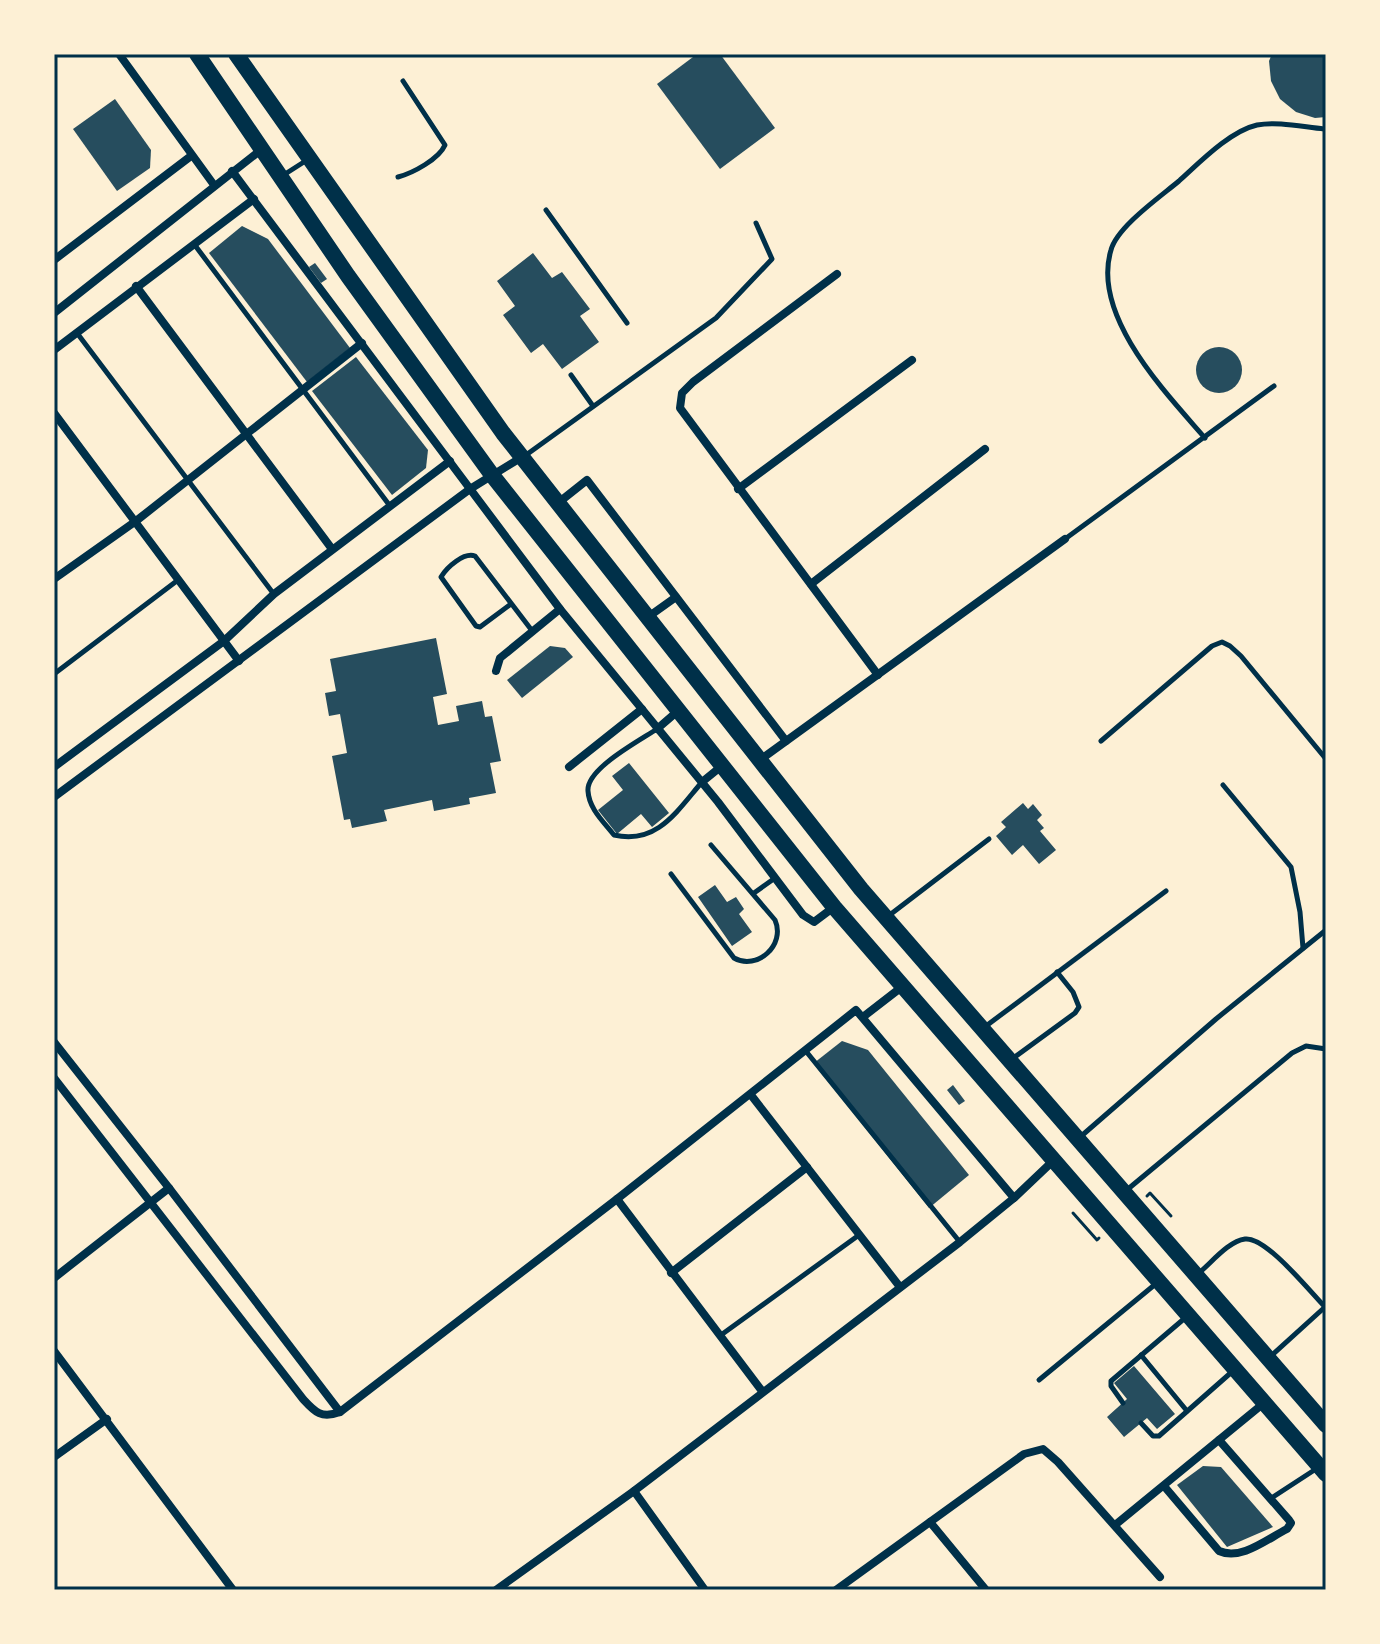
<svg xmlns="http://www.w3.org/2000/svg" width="1380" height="1644" font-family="Cabin,sans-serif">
  <rect width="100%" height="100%" fill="#fdf0d5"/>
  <!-- building -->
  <g fill="#264d5e">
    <path d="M697 54H720L775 128 720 169 657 84Z"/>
    <path d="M1272 54H1326V117L1315 118 1296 112 1280 99 1271 81 1269 61Z"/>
    <path d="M115 99 151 150 150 168 117 191 73 129Z"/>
    <path d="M242 226 268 239 350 348 307 382 209 253Z"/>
    <path d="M533 253 552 278 562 272 590 309 580 316 599 342 562 369 543 344 531 353 503 315 515 306 497 281Z"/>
    <path d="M315 263 327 279 321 283 309 267Z"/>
    <circle cx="1219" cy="370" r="23"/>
    <path d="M356 357 428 450 426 468 392 495 312 391Z"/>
    <path d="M436 638 447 694 433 697 438 725 459 721 456 706 482 701 485 717 492 716 501 761 490 763 496 793 469 798 470 804 434 811 432 800 384 810 387 821 352 828 350 819 344 820 332 756 347 753 340 714 329 716 325 693 336 691 330 659Z"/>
    <path d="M550 646 565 648 573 657 522 698 507 680Z"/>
    <path d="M629 763 669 813 652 827 641 814 617 834 598 810 623 790 612 776Z"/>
    <path d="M1023 803 1028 809 1033 804 1042 815 1037 820 1044 828 1040 831 1056 850 1039 864 1023 845 1012 855 996 836 1006 827 1001 822Z"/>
    <path d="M715 885 727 902 736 897 744 909 739 914 752 932 732 946 698 897Z"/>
    <path d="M842 1041 868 1050 969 1175 929 1208 814 1063Z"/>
    <path d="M953 1085 965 1101 959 1105 947 1090Z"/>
    <path d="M1134 1366 1175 1414 1157 1429 1147 1418 1124 1437 1107 1417 1127 1399 1114 1383Z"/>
    <path d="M1203 1466 1221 1467 1273 1527 1227 1547 1177 1485Z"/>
  </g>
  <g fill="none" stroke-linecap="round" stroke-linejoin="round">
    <!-- path -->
    <g stroke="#003049" stroke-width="3">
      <path d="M1147 1196 1150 1193 1171 1216"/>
      <path d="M1073 1213 1097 1240 1099 1238"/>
    </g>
    <!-- service -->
    <g stroke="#003049" stroke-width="5">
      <path d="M282 176 307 160"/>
      <path d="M398 177C413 173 439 159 445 145L403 81"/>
      <path d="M546 210 627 323"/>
      <path d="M194 244 390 506"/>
      <path d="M77 333 273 593"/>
      <path d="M571 375 593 406"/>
      <path d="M1205 438C1166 393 1091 316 1111 250 1117 227 1160 197 1179 181 1199 163 1230 131 1257 125 1278 121 1303 127 1324 129"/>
      <path d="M526 455 716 318 772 259 756 223"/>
      <path d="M1065 539 1274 386"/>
      <path d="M511 604 480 627 476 626 441 577C447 567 464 552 475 556L533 632"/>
      <path d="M54 674 178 580"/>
      <path d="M657 729C639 741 586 769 588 791 589 809 604 822 614 835 657 845 677 811 702 782"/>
      <path d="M1101 741 1212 646 1222 642 1230 646 1241 656 1326 759"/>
      <path d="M1223 785 1291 867 1300 912 1303 948"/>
      <path d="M671 874 734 958C757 971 786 945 775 920L711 845"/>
      <path d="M754 893 775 878"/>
      <path d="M887 917 989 839"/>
      <path d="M986 1026 1166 891"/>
      <path d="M805 1050 959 1241"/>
      <path d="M1012 1059 1075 1013 1079 1007 1073 992 1057 972"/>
      <path d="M1079 1138 1216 1019 1326 930"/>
      <path d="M1128 1189 1292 1053 1306 1046 1326 1049"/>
      <path d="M1200 1272C1212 1262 1229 1241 1245 1239 1266 1236 1311 1293 1326 1308"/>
      <path d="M721 1335 859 1235"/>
      <path d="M1141 1355 1187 1411"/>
      <path d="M1270 1357 1325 1307"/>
      <path d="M1039 1380 1158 1282"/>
      <path d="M1123 1403 1111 1386V1381L1185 1318"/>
      <path d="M1141 1423 1153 1436H1159L1234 1370"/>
      <path d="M1270 1499 1319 1467"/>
    </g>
    <!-- minor -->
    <g stroke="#003049" stroke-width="8">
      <path d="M119 54 214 185"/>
      <path d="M232 171 560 609 718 802 803 915 814 922 834 907"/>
      <path d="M54 260 191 156"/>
      <path d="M837 274 693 382 682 393 680 408 878 675"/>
      <path d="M136 286 332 549"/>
      <path d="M54 313 262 149"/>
      <path d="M54 350 254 199"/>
      <path d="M54 413 239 661"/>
      <path d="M738 489 912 360"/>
      <path d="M558 503 587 480 786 741"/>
      <path d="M54 579 136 521 362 343"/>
      <path d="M811 584 985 449"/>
      <path d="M648 617 676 597"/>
      <path d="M496 671 500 658 560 609"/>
      <path d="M657 729 679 710"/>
      <path d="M760 760 1065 539"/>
      <path d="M54 767 224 641 274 594 450 461"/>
      <path d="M569 767 642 709"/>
      <path d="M702 782 723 765"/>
      <path d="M54 797 470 489 522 457"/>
      <path d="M863 1017 903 986"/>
      <path d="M54 1042 169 1188 340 1412"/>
      <path d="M54 1078 303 1399C315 1412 321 1419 340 1412L617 1199 856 1010 1014 1198"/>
      <path d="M751 1095 900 1287"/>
      <path d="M617 1199 762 1391"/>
      <path d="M671 1273 807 1167"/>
      <path d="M54 1278 169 1188"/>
      <path d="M54 1351 233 1590"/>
      <path d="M54 1457 107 1419"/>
      <path d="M1164 1486 1219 1551C1241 1561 1267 1539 1287 1529L1291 1523 1289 1520 1219 1440"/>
      <path d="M634 1491 705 1590"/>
      <path d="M930 1522 986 1590"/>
      <path d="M1115 1525 1264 1403"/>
      <path d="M496 1590 634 1491 960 1242 1014 1198 1054 1160"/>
      <path d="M836 1590 1024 1454 1043 1449 1058 1462 1160 1577"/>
    </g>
    <!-- trunk -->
    <g stroke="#003049" stroke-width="16">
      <path d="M197 54 348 276 492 475 834 907 1326 1474"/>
      <path d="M236 54 503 433 861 889 1326 1425"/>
    </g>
  </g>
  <!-- border -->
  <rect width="1380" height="1644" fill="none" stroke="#fdf0d5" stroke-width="112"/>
  <rect x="56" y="56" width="1268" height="1532" fill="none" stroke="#003049" stroke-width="3"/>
</svg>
